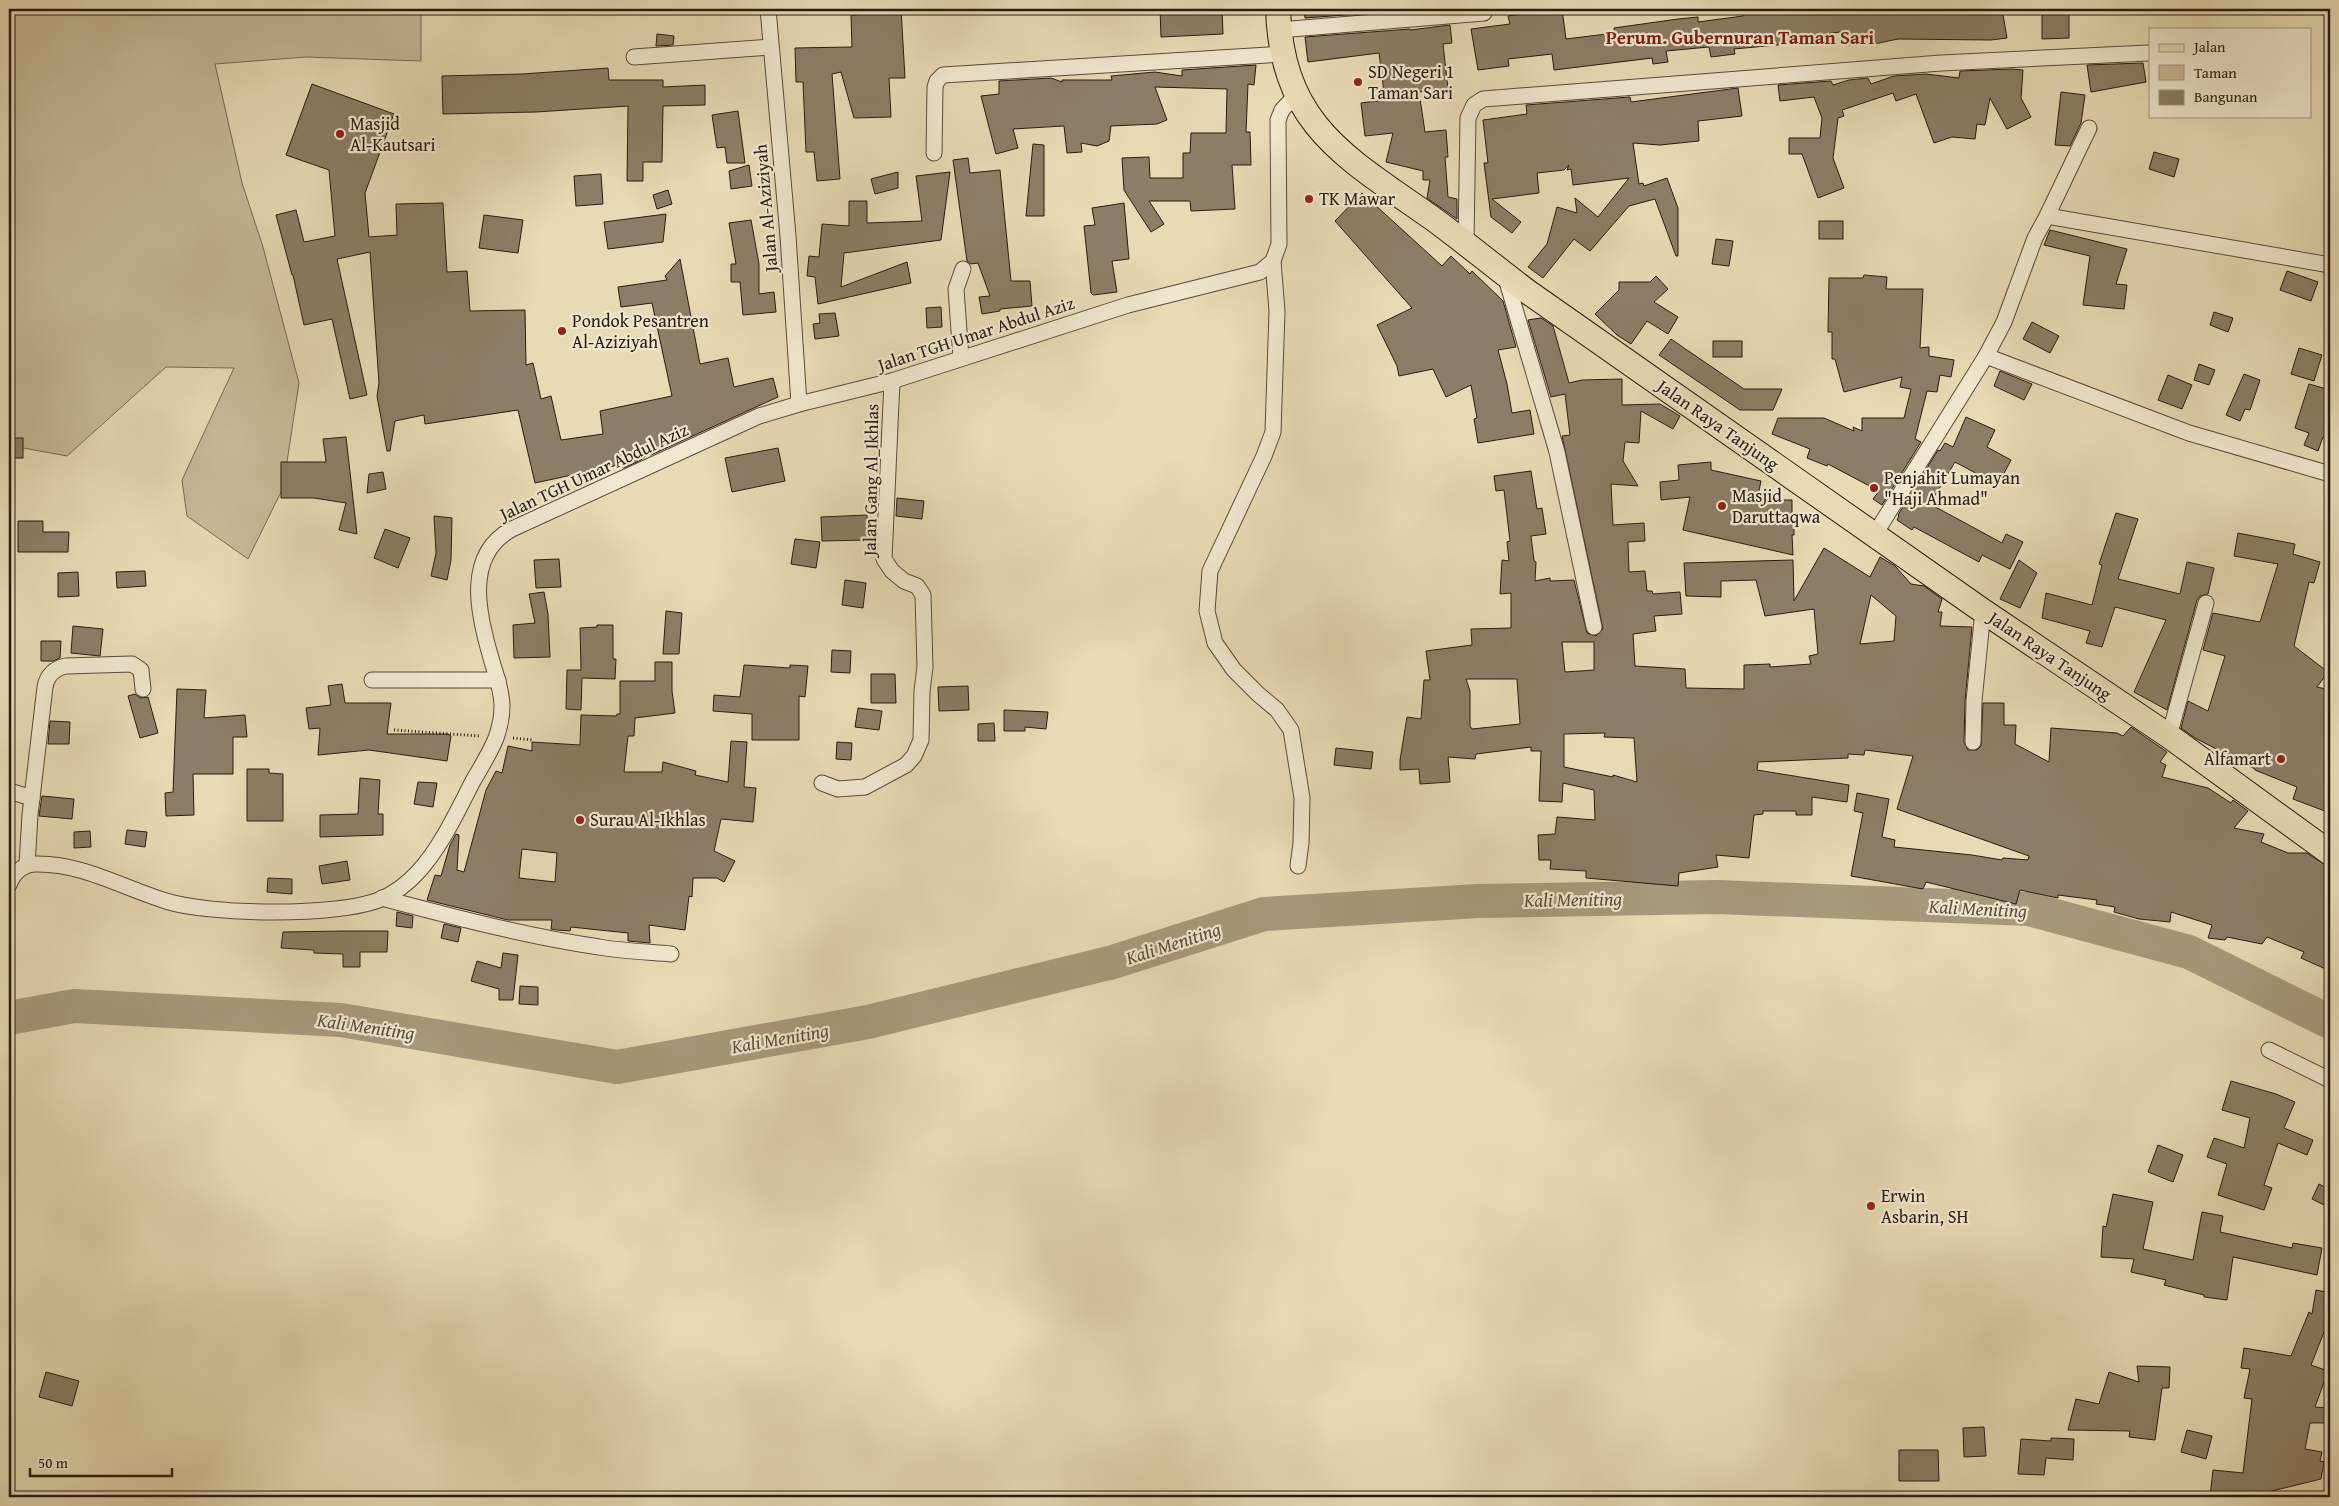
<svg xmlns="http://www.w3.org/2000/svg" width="2339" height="1506" font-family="'Gentium Book Plus',serif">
  <rect width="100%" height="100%" fill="#e8dab4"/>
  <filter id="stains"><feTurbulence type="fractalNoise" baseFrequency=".004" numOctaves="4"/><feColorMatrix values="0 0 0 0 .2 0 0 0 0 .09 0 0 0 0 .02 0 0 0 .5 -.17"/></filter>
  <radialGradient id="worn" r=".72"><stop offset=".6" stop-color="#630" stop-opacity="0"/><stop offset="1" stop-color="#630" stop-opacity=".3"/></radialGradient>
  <!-- green -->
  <path fill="#c8ba98" stroke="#786a54" d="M9 9H421V61L306 57 215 64 242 183 263 247 299 383 283 488 248 559 187 516 182 480 234 368 166 367 67 456 18 447 9 461Z"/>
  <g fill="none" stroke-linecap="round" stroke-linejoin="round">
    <!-- river -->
    <path stroke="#a7997d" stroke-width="34" d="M9 1018 74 1006 341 1020 617 1067 868 1022 1113 962 1264 914 1478 901 1717 897 2029 909 2189 952 2330 1022"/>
  </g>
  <!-- building -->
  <g fill="#8c7e66" stroke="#291b11" fill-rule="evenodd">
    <path d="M869 9H901L905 78H889L891 117 854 118 841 72 832 74 840 179 817 181 814 152H806L803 82H796L795 48 852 47 851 15 869 14Z"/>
    <path d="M1160 9H1222L1223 34 1161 37Z"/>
    <path d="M1304 9H1398V11L1305 18Z"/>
    <path d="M1556 9H1562L1566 39 1615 33 1614 28 1678 19 1698 17V22L1743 16V9H2002L2007 38 1991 40 1898 39 1879 43 1849 45 1848 31 1808 36 1809 42 1734 49 1735 54 1711 57 1709 47 1666 51 1668 62 1653 64 1652 58 1554 70 1552 54 1508 59 1509 66 1478 70 1471 29 1510 24 1508 16Z"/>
    <path d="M2042 9H2069V38L2042 39Z"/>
    <path d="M1450 25 1452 43 1443 44 1448 89 1419 92 1425 132 1446 130 1448 157H1445L1448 197 1457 199V219L1427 198 1430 180H1423V171L1386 162 1393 133 1365 136 1361 103 1385 100 1379 53 1308 62 1305 37 1410 29V30Z"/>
    <path d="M657 34 674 36 673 45 656 46Z"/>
    <path d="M2143 63 2146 82 2091 92 2087 65Z"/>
    <path d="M1256 65 1254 85 1248 84 1246 132H1250L1251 165H1232L1235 209 1191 211 1190 201H1149L1164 224 1151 232 1124 190 1122 158 1149 157 1150 178H1183V153H1190L1191 133H1226L1227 89 1155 87 1167 120 1157 124 1111 126 1109 141 1097 146 1081 143 1082 152 1067 153 1064 126 1013 129 1018 148 996 154 981 96 999 94V81L1051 78 1062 82V80H1112L1111 76 1155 72 1182 76V70Z"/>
    <path d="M608 68 609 80H663V87L705 85V105L663 106 662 162H643V181H627L628 106 536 112 443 114 442 76 522 74Z"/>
    <path d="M2012 69 2023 70 2021 98 2031 117 2007 129 1990 98 1985 125 1977 124 1975 139 1952 137 1934 143 1916 94 1896 101 1893 93 1842 110 1844 116 1838 118 1833 158 1844 188 1818 198 1802 154H1789V138H1820L1822 118 1814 97 1780 101 1778 85 1831 81 1833 85 1849 80 1868 78 1871 84 1894 76 1926 74 1959 78 1960 71Z"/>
    <path d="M312 84 394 114 365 193 369 237 397 235 396 204 443 203 447 272 467 271 470 311 525 310 526 365 533 363 541 399 551 396 561 440 603 434 600 411 672 396 652 303 621 307 618 287 667 280 665 276 680 259 700 364 728 358 734 387 773 378 778 397 651 455 648 454 641 460 624 468 618 465 535 483 518 410 425 424 424 415 395 421 390 451H387L377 396 379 383 370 252 337 259 367 395 350 399 332 319 304 325 293 275H292L276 215 296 210 304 242 335 236 329 170 286 155Z"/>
    <path d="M1738 88 1742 116 1698 121 1699 141 1660 145 1633 143 1639 184 1643 183 1644 186 1667 178 1678 208V256H1676L1655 199 1629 206 1590 251 1574 239 1543 278 1528 267 1547 244 1557 207 1577 213 1575 198 1598 217 1629 178 1573 185 1571 169 1567 170 1569 165 1564 170 1537 173 1539 193 1492 199 1521 222 1512 233 1491 217 1484 163H1488L1483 120 1527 114 1526 105 1630 97 1631 102Z"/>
    <path d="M2061 92 2085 95 2081 123 2070 146 2055 145Z"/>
    <path d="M738 111 745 163H727L725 147 717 148 712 115Z"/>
    <path d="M1033 144 1044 145V216H1026Z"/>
    <path d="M2154 152 2179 159 2174 177 2149 169Z"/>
    <path d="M968 158 970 173 1000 170 1011 281H1030L1032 306 1000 309V311L982 314 979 297 990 296 978 263 971 264 967 261 953 160Z"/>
    <path d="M749 165 752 186 731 189 729 171Z"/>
    <path d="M898 172V188L875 194 871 179Z"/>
    <path d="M950 172 941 240 844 253 841 287 907 262 911 283 818 304 815 277 807 276 809 256 819 257 822 224 849 226V201H867V223L922 221 916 176Z"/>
    <path d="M601 174 603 204 576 206 574 176Z"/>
    <path d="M668 190 672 204 657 209 653 195Z"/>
    <path d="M1362 193 1442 266 1451 256 1470 274 1472 271 1503 301 1516 347 1498 350 1507 384 1512 413 1530 410 1534 434 1478 443 1474 419 1477 418 1471 385 1446 397 1433 369 1399 376 1397 366 1377 325 1412 308 1335 221Z"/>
    <path d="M1124 203 1129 259 1112 261 1117 292 1093 295 1091 293 1084 226 1095 225 1092 208Z"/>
    <path d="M666 214 663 242 608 249 604 222Z"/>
    <path d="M484 215 523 220 518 253 479 248Z"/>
    <path d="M751 220 759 264V294L774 292 776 312 743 315 740 282H731V264H736L729 223Z"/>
    <rect x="1819" y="221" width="24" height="18"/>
    <path d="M2050 230 2127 249 2116 284 2127 285 2124 309 2083 305 2090 256 2044 245Z"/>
    <path d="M1716 239 1733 241 1729 266 1712 264Z"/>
    <path d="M2287 271 2318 282 2311 301 2280 290Z"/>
    <path d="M1864 275 1887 277 1886 289H1923L1920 348 1929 347V356L1954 360 1951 377 1940 375 1937 392 1927 391 1915 439 1921 442 1882 505 1873 499 1879 491 1828 464 1827 466 1807 458 1810 449 1772 434 1778 418H1824L1854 431 1853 427 1862 431V418H1904L1911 389 1900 387 1902 377 1844 392 1835 359H1832V332H1828L1829 278H1863Z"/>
    <path d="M1656 276 1668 289 1654 302 1678 317 1668 334 1647 321 1631 344 1617 335 1595 314 1619 290V282H1650Z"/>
    <path d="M941 307 942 327 927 328 926 308Z"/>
    <path d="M2214 312 2233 318 2228 332 2210 325Z"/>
    <path d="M835 313 839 336 815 339 813 324 820 323 819 314Z"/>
    <path d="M1541 318 1553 326 1569 383 1582 380 1622 379V405L1660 404 1680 416 1673 429 1641 411 1639 443 1625 442 1623 461 1638 486 1611 484 1613 525 1644 523 1645 541 1628 542 1629 572 1645 571 1647 591H1652L1653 594 1680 592 1682 614 1654 616 1656 631 1633 634 1635 666 1685 669 1686 688 1744 689V665L1770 664V667L1811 664 1809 656 1818 654 1814 609 1765 616 1756 580 1721 581V597L1686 596 1684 563 1793 560 1794 601 1824 548 1870 577 1880 557 1895 566 1911 584 1924 586 1942 599 1938 612H1942L1940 626 1972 627 1965 701 1964 742 1968 750H1977L1981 746 1983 703H2004V725H2016L2015 744 2049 762 2051 728 2117 733 2123 736 2131 727 2167 752 2160 762 2166 765 2162 777 2208 788 2231 803 2233 800 2248 811 2234 828 2264 834 2261 842 2288 853H2307L2327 866 2326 915 2330 906V971L2301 958 2304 952 2267 937 2262 944 2227 937 2225 940 2208 938 2212 925 2171 912 2170 922 2139 919 2114 912 2115 907 2096 904 2097 900 2058 895V898L2020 890 2016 904 1926 882 1923 889 1851 876 1863 813 1854 811 1857 793 1889 799 1882 837 1895 840 1894 847 1972 855 2002 860 2003 858 2028 860 2029 856 1897 809 1913 756 1865 750 1864 755 1848 754V758L1758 762 1757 770 1849 785 1847 802 1812 797V815H1796V811H1763V814L1754 815 1749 858 1716 855 1718 867 1679 873 1678 886 1586 878V871L1550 869 1551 860H1539L1538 835 1555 834 1557 817 1595 820 1594 790 1563 783 1562 802 1539 801 1541 751H1531V747L1476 754 1475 759 1448 757 1450 782 1420 784 1419 769 1400 770V760L1407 717 1421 719 1424 680H1430L1426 651 1472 645 1471 629 1511 628V593L1500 594 1502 560 1509 561 1507 542 1510 541 1504 490 1496 491 1494 476 1531 471 1537 509 1542 508 1546 534 1531 536 1534 561 1536 562 1535 581 1550 578V581L1574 580 1587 633 1596 636 1603 629 1562 436 1570 435 1565 394 1551 397 1528 320ZM1871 595 1896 616 1894 641 1860 644ZM1562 642H1594V670L1565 672ZM1466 679H1517L1520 724 1472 729 1470 726V691ZM1605 733 1604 737 1634 738 1637 782 1613 775V777L1564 767V734Z"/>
    <path d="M2032 322 2059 336 2050 353 2023 339Z"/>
    <path d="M1671 339 1744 389H1782L1773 410H1740L1659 355Z"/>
    <rect x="1713" y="341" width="29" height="16"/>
    <path d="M2299 348 2322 355 2314 381 2291 374Z"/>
    <path d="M2199 364 2215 370 2209 385 2194 380Z"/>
    <path d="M2000 371 2032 384 2024 400 1994 386Z"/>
    <path d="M2244 374 2260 380 2250 410 2245 409 2240 421 2226 415Z"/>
    <path d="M2168 375 2192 385 2182 409 2158 400Z"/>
    <path d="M2309 384 2330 390V439L2323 437 2318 451 2304 445 2309 433 2295 428Z"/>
    <path d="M1966 417 1995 430 1987 447 2011 460 1998 485 1955 462 1930 504 2002 543 2006 534 2023 542 2010 569 1982 555 1979 562 1914 527 1912 530 1897 520 1899 516 1898 515 1938 450 1940 451 1945 443 1953 447Z"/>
    <path d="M346 437 350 472 357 534 339 530 346 503 314 498H281V462H326L323 439Z"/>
    <rect x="9" y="438" width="14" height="20"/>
    <path d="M778 448 785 481 732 492 725 458Z"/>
    <path d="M1711 462V470L1761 481 1757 500H1792V516H1794V535H1792L1793 555 1683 530 1690 497 1661 500 1660 482 1679 480 1678 465Z"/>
    <path d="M383 472 386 489 367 493 369 474Z"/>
    <path d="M897 498 924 501 922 519 896 516Z"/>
    <path d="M2116 513 2138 519 2118 579 2180 594 2187 562 2214 568 2208 594 2200 596 2197 600 2167 710 2134 692 2166 620 2115 607 2102 647 2086 643 2090 631 2042 618 2046 593 2092 605 2102 565 2099 564Z"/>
    <path d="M867 515 868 540 822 541 821 517Z"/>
    <path d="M434 516 452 518 451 560 447 580 431 576 436 553Z"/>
    <path d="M18 521H43V532H69L68 552H18Z"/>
    <path d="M385 529 410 538 398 568 374 558Z"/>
    <path d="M2238 533 2295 544 2293 554 2320 562 2314 583 2309 582 2294 646 2328 672 2317 687 2330 690V813L2293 799 2297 787 2255 770V769L2195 738 2181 728 2188 701 2208 711 2225 656 2203 650 2213 613 2260 622 2278 564 2234 556Z"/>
    <path d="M795 539 820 542 816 568 791 564Z"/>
    <path d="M559 559 561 587 536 588 534 560Z"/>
    <path d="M2019 560 2037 573 2020 608 2000 599Z"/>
    <path d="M145 571 146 586 117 588 116 572Z"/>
    <path d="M78 572 79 596 58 597V573Z"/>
    <path d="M845 580 866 583 863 608 842 605Z"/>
    <path d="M544 592 548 614 550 657 514 658 513 625 535 623 529 594Z"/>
    <path d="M666 611 682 613 679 654H663Z"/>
    <path d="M597 625H613V659H616L615 679 582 678 581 710 566 709 567 670H581L580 628 597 627Z"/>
    <path d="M73 626 103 629 100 656 71 653Z"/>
    <path d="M41 641H61L60 658 53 661H41Z"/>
    <path d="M832 650 851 651 850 673 831 672Z"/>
    <path d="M655 662H672V691L675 713 635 718 634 736H628L624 772H662L663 762 696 771 695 775 728 782 731 741 747 742 744 787 756 788 753 822 721 819 714 851 735 861 724 882 717 878H693L692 897 689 896 685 930 649 925 650 943 628 941V933L571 927 570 931 557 930 551 929 552 920H508L427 900 435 875 441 876 450 845 456 834 459 835 457 870 464 872 486 790 496 771 502 773 508 746 532 751V742L580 745 581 715 616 716 617 714H620V681H655ZM522 849 557 853 555 882 519 878Z"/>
    <path d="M744 665 790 668V665L808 666 805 697 799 696V740H752V714L713 711 714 695 740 697Z"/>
    <path d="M871 674H895L896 703H871Z"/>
    <path d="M342 684 345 703H391L387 734H448L451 736 447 761 369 750 318 755 320 728 309 729 306 708 331 705 328 686Z"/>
    <path d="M968 686 969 710 939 711 938 687Z"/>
    <path d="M177 689 206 690 204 718 245 715 247 737H233V774H193L194 815 166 816 165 793 173 792Z"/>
    <path d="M135 694 140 698 148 697 158 733 140 738 128 696Z"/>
    <path d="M858 708 882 711 879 730 855 727Z"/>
    <path d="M1004 710 1048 712 1046 729 1025 727V731H1004Z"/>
    <path d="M50 721 70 722 69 744H48Z"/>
    <path d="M994 723 995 741H978V724Z"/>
    <path d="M837 742 852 743 851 760 836 759Z"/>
    <path d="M1336 748 1373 752 1371 769 1334 765Z"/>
    <path d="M247 769H269V773L283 774V821H247Z"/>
    <path d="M360 778 380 780 378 814H383V835L320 837V815L358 814Z"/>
    <path d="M418 782 437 783 433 807 414 804Z"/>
    <path d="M42 796 74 799 72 819 39 816Z"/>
    <path d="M127 830 147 832 145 847 125 844Z"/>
    <path d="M90 831 91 847 74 848V832Z"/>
    <path d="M347 861 350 880 322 884 319 866Z"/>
    <path d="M268 878 292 879V894L267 892Z"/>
    <path d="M397 912 413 916 412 928 396 926Z"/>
    <path d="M444 924 461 928 458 942 441 938Z"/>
    <path d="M343 931H388L387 952H360V967H343V954L314 953V950L281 948 283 932Z"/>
    <path d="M503 953 518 955 513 1000H499V989L471 981 477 961 501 968Z"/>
    <path d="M520 986 538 987V1005L519 1004Z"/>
    <path d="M2231 1081 2276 1094 2295 1102 2284 1128 2313 1140 2307 1155 2278 1143 2264 1185 2272 1188 2264 1210 2218 1195 2227 1164 2207 1157 2214 1138 2244 1148 2250 1118 2222 1110Z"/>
    <path d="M2158 1145 2183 1155 2173 1182 2148 1172Z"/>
    <path d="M2319 1184 2330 1190V1208L2312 1199Z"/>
    <path d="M2113 1194 2153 1202 2143 1249 2193 1260 2202 1212 2223 1216 2220 1232 2292 1248 2293 1243 2322 1248 2317 1275 2233 1257 2227 1300 2204 1297V1295L2164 1285 2166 1280 2131 1272 2134 1259 2101 1257 2103 1226 2106 1227Z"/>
    <path d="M2316 1290 2330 1293V1317L2311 1365 2328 1371 2315 1407 2330 1408V1423H2310L2305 1449 2322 1452 2320 1461 2324 1462 2321 1479 2268 1492 2267 1496 2253 1493 2252 1497H2210L2213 1470 2243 1473 2252 1399 2244 1398 2250 1369 2241 1368 2244 1348 2291 1356 2309 1312 2312 1314Z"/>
    <path d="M2137 1366 2170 1367 2169 1388H2162L2155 1440 2129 1437 2130 1431 2068 1430 2076 1399 2099 1404 2109 1372 2139 1382Z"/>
    <path d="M46 1372 79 1381 72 1406 39 1397Z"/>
    <path d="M1984 1427 1986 1456 1964 1457 1963 1428Z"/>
    <path d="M2187 1430 2212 1436 2206 1459 2181 1452Z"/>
    <path d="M2051 1438 2074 1439 2073 1460 2046 1458 2044 1475 2018 1474 2021 1439 2051 1441Z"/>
    <path d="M1899 1450H1938L1939 1481H1899Z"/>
  </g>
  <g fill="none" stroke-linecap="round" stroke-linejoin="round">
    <!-- street casing -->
    <g stroke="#594b3a" stroke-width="17">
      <g id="street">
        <path d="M768 9 788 236 799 404"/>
        <path d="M1279 30 1484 13"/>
        <path d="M634 57 770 47"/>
        <path d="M934 153 935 87 937 81 943 75 1283 54"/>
        <path d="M2047 216 2089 128"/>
        <path d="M1466 243 1468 118 1474 105 1483 99 1941 63 2148 53"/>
        <path d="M1273 261 1277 311 1273 432 1264 456 1210 571 1207 611 1215 643 1234 670 1258 694 1277 710 1291 730 1302 798 1301 843 1298 866"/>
        <path d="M1505 275 1557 452 1594 627"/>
        <path d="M1986 356 2189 433 2330 474"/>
        <path d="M961 358 956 289 963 269"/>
        <path d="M1875 534 1986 356 2004 322 2035 238 2047 216 2330 265"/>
        <path d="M372 680H498"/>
        <path d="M2169 736 2206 603"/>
        <path d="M1973 742 1974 701 1983 611"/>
        <path d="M822 783 838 789 865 787 906 765 914 756 921 740 922 691 925 667 923 595 917 586 904 581 892 571 884 559 892 381"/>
        <path d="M9 791 32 798"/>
        <path d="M27 865 30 815 45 687C47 675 55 668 66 666L132 664 141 670 143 689"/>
        <path d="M9 885C13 873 23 864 36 864 82 863 123 888 166 901 209 915 340 917 381 899 395 893 408 883 418 872 441 847 457 812 473 781 481 767 490 753 496 738 500 727 502 716 502 706 502 689 495 673 491 658 478 614 464 555 512 529L759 416 799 404 892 381 1128 305 1260 272 1273 261 1279 244 1278 120 1282 110 1296 95"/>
        <path d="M382 898C454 917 525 936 599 947 622 951 647 952 671 954"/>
        <path d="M2269 1050 2330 1080"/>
      </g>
    </g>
    <!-- primary casing -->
    <g stroke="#291b11" stroke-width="26">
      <path id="primary" d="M1278 9C1282 126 1346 157 1432 218 1465 242 1496 268 1528 292L1983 611 2169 736 2330 853"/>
    </g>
    <!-- path -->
    <g stroke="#291b11" stroke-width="3" stroke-dasharray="1 2.5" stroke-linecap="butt">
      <path d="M394 730 480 736"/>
      <path d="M513 738 533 740"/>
    </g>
    <!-- street -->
    <use href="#street" stroke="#f0e7ce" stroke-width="15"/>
    <!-- primary -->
    <use href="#primary" stroke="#e8dab4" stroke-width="24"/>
  </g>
  <!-- markers -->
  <g fill="#8f2418" stroke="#f0e7ce" stroke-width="2">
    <circle cx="1358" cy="82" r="5"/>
    <circle cx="340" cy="134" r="5"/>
    <circle cx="1309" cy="199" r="5"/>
    <circle cx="562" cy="331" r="5"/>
    <circle cx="1874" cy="488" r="5"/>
    <circle cx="1722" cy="506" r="5"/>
    <circle cx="2281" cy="759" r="5"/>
    <circle cx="580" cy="820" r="5"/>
    <circle cx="1871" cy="1206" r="5"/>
  </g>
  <g text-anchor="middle" stroke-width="4.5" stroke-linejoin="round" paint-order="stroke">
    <!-- poi labels -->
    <g font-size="18" fill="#291b11" stroke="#f0e7ce" text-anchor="start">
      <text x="1368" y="78">SD Negeri 1<tspan x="1368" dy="21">Taman Sari</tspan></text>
      <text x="350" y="130">Masjid<tspan x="350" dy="21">Al-Kautsari</tspan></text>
      <text x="1319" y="205">TK Mawar</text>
      <text x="572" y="327">Pondok Pesantren<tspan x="572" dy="21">Al-Aziziyah</tspan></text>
      <text x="1884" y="484">Penjahit Lumayan<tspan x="1884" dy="21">"Haji Ahmad"</tspan></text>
      <text x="1732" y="502">Masjid<tspan x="1732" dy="21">Daruttaqwa</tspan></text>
      <text x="2271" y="765" text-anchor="end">Alfamart</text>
      <text x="590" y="826">Surau Al-Ikhlas</text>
      <text x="1881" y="1202">Erwin<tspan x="1881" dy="21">Asbarin, SH</tspan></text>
    </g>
    <!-- street labels -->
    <g font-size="18" fill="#291b11" stroke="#f0e7ce">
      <text transform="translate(766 208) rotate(-95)" y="6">Jalan Al-Aziziyah</text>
      <text transform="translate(976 334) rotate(-18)" y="6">Jalan TGH Umar Abdul Aziz</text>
      <text transform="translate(1718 425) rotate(35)" y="6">Jalan Raya Tanjung</text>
      <text transform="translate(594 472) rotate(-25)" y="6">Jalan TGH Umar Abdul Aziz</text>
      <text transform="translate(871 480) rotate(-89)" y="6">Jalan Gang Al_Ikhlas</text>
      <text transform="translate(2050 656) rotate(34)" y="6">Jalan Raya Tanjung</text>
    </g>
    <!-- neighbourhood labels -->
    <g font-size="19" font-weight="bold" fill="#7a1f14" stroke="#f0e7ce">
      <text x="1740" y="44">Perum. Gubernuran Taman Sari</text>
    </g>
    <!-- water labels -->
    <g font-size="19" font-style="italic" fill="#5b4d3c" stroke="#f0e7ce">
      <text transform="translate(1573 899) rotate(-1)" y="7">Kali Meniting</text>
      <text transform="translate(1978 908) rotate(3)" y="7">Kali Meniting</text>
      <text transform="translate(1173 943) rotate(-18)" y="7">Kali Meniting</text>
      <text transform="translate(366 1026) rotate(8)" y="7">Kali Meniting</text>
      <text transform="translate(780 1038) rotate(-10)" y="7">Kali Meniting</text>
    </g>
  </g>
  <!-- margin -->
  <rect width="2339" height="1506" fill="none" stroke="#e8dab4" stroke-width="30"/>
  <rect x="10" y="10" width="2319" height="1486" fill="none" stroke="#291b11" stroke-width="2.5"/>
  <rect x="15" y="15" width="2309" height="1476" fill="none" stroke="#291b11"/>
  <!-- legend -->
  <rect x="2149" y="28" width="162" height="90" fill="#f0e7ce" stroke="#a09582"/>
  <rect x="2159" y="44" width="25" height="8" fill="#e8dab4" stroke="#a09582"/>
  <text x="2194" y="52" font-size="15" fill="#291b11">Jalan</text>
  <rect x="2159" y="65" width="25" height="15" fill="#c8ba98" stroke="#a09582"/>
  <text x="2194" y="78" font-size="15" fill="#291b11">Taman</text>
  <rect x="2159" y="90" width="25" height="15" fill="#8c7e66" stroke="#a09582"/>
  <text x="2194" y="102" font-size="15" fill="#291b11">Bangunan</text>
  <!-- scale -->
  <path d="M30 1468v8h142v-8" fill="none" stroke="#291b11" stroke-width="2.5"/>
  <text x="38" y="1468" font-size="15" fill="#291b11" stroke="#f0e7ce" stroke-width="4" paint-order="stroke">50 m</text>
  <rect width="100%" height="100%" filter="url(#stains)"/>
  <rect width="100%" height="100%" fill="url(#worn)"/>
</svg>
